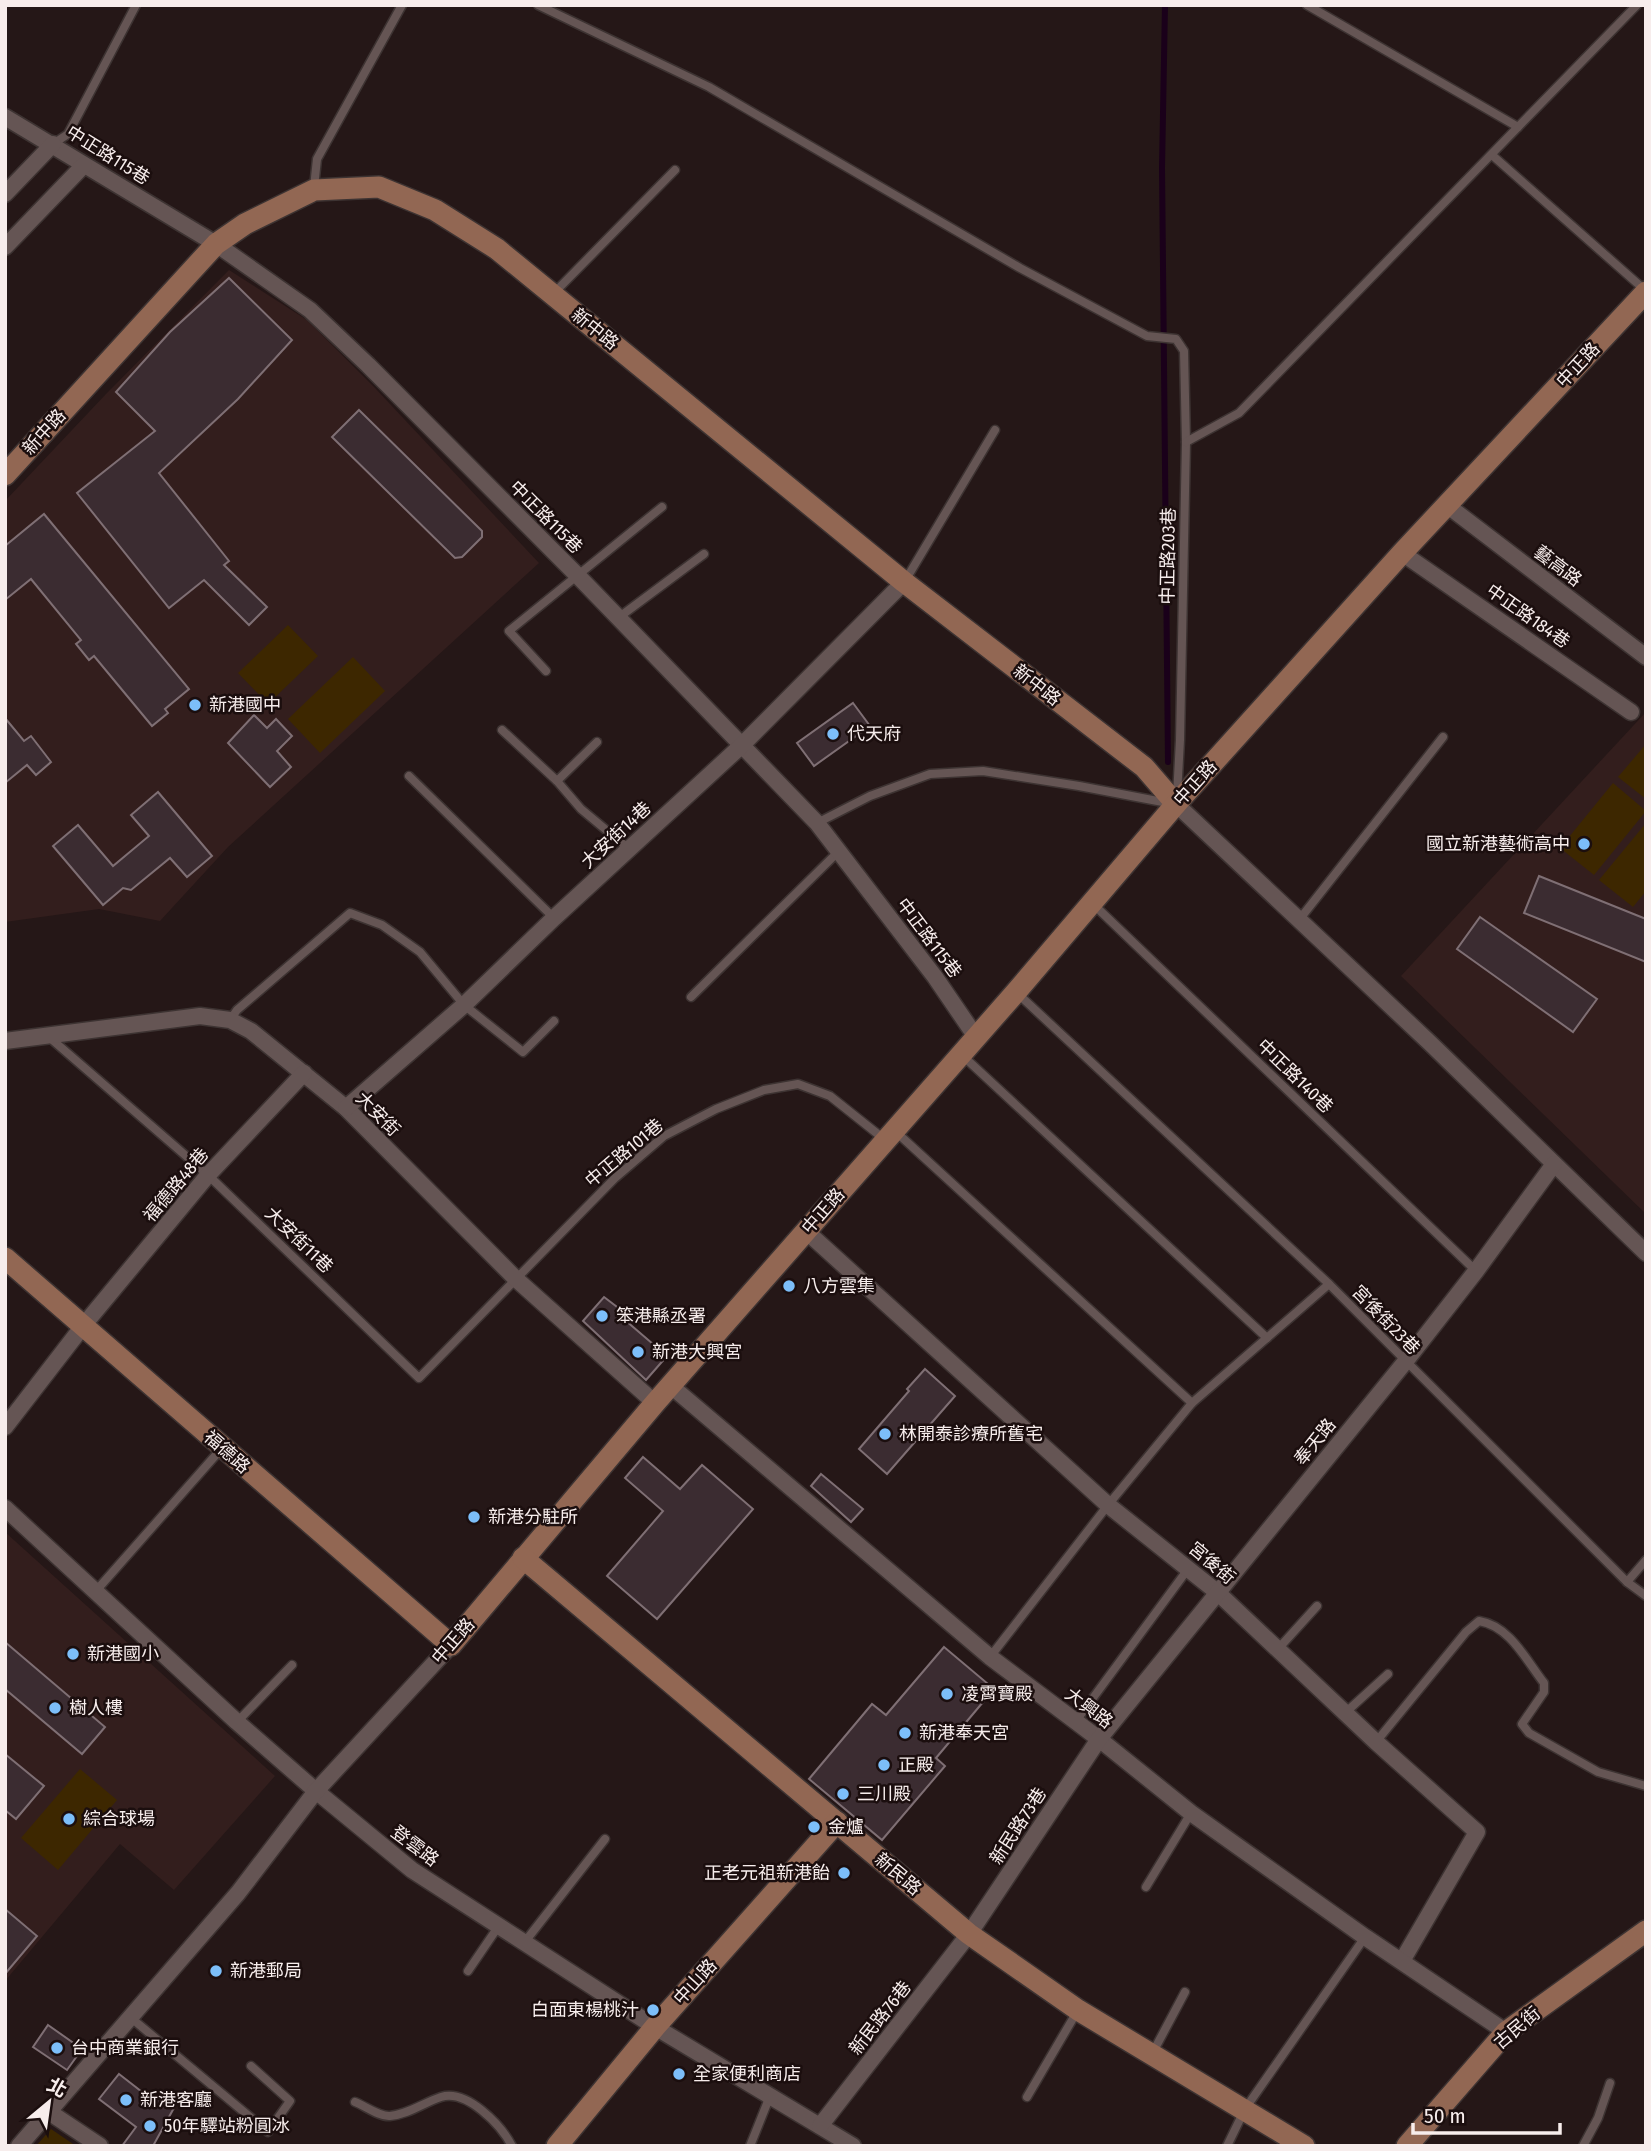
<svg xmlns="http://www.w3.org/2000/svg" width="1651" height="2151" font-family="'Fira Sans Condensed','Noto Sans TC',sans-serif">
  <rect width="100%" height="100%" fill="#251717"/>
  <!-- built -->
  <g fill="#331e1d">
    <path d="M229 270 307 320 375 388 539 563 228 847 160 921 99 909 5 922V501L106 394Z"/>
    <path d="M1646 712V1214L1401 976Z"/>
    <path d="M5 1532 275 1776 174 1890 120 1844 5 1981Z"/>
  </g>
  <!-- green -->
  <g fill="#3d2700">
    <path d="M288 625 318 656 268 704 238 673Z"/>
    <path d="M353 657 385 691 320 753 288 719Z"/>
    <path d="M1646 744V799L1618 777Z"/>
    <path d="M1613 783 1646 811 1594 875 1560 848Z"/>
    <path d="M1646 823V891L1633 907 1599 880Z"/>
    <path d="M80 1769 117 1800 58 1870 21 1838Z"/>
    <path d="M51 2129 76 2146H36Z"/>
  </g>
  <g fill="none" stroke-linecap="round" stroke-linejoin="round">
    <!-- stream -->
    <path stroke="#1a001a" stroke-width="6" d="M1165 5 1162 168 1168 762"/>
  </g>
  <!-- building -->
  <g fill="#3b2c31" stroke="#7f6f74" stroke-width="2">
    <path d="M229 278 292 340 238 399 159 473 229 561 224 565 267 607 249 625 204 580 169 608 77 493 155 431 116 392 170 332Z"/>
    <path d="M359 410 482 531V537L462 557 455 558 332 437Z"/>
    <path d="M44 514 189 689 165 709 168 713 152 726 94 656 89 660 76 644 81 640 31 579 5 600V546Z"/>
    <path d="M853 703 870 726 814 766 797 743Z"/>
    <path d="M254 715 267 728 276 719 292 736 277 751 291 767 270 787 228 743Z"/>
    <path d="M5 718 24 741 31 736 51 762 36 775 27 765 5 783Z"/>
    <path d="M158 792 212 856 187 877 170 858 131 890 123 888 103 905 53 846 78 825 113 866 149 836 131 815Z"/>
    <path d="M1539 876 1646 919V962L1524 913Z"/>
    <path d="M1480 917 1597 999 1573 1032 1457 949Z"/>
    <path d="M604 1297 621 1310 618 1314 667 1356 646 1380 583 1321Z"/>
    <path d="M925 1369 955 1396 887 1474 859 1449 909 1391 907 1389Z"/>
    <path d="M643 1457 680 1489 702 1465 753 1509 657 1619 607 1576 663 1511 625 1478Z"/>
    <path d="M821 1474 863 1509 851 1522 811 1486Z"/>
    <path d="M5 1642 105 1727 82 1754 5 1689Z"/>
    <path d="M944 1647 994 1689 936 1758 945 1766 882 1840 809 1779 872 1704 886 1715Z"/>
    <path d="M5 1754 44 1786 16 1819 5 1810Z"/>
    <path d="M5 1909 37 1936 5 1974Z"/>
    <path d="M48 2025 82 2049 67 2070 33 2047Z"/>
    <path d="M119 2074 155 2102 159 2096 175 2106 153 2146H122L136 2127 99 2099Z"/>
  </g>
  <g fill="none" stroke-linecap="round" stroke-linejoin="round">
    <!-- lane casing -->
    <g stroke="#3d3332" stroke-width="11">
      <g id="lane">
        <path d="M538 5 709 87 1020 268 1147 336 1176 339 1184 351 1186 442 1180 740 1177 796"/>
        <path d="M1307 5 1518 127"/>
        <path d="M53 144 68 134 136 5"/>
        <path d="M1492 155 1646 291"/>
        <path d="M314 187 317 159 402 5"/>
        <path d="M554 293 675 170"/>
        <path d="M1186 442 1239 413 1637 5"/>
        <path d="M905 581 995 430"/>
        <path d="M618 618 704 554"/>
        <path d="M546 671 509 631 662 507"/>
        <path d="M502 730 557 781 581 809 629 849"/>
        <path d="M409 776 554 918"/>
        <path d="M557 781 597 742"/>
        <path d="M817 823 870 796 930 774 983 771 1079 786 1168 803"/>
        <path d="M1092 903 1476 1271"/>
        <path d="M1299 920 1443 737"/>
        <path d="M1016 992 1329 1284 1627 1582 1646 1596"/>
        <path d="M691 997 839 851"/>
        <path d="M230 1020 237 1010 350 913 382 925 420 952 464 1005 523 1052 554 1021"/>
        <path d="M49 1037 208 1175 419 1378 615 1178 664 1136 716 1109 764 1090 798 1084 830 1096 884 1139"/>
        <path d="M963 1056 1267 1338"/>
        <path d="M895 1131 1192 1403"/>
        <path d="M1627 1582 1646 1560"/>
        <path d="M95 1592 222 1448"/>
        <path d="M1278 1649 1317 1606"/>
        <path d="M990 1657 1108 1505 1192 1403 1329 1284"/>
        <path d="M1345 1713 1388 1674"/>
        <path d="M1076 1721 1188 1569"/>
        <path d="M237 1722 292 1665"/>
        <path d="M1376 1742 1466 1632 1479 1621C1510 1626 1526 1660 1544 1683V1692L1522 1724 1529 1733 1598 1772 1646 1786"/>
        <path d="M1146 1887 1191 1813"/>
        <path d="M524 1943 605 1839"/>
        <path d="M468 1971 498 1927"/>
        <path d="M130 2017 268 2132 290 2101 251 2066"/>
        <path d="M1152 2054 1185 1992"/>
        <path d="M1027 2097 1078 2010"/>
        <path d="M355 2102C365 2106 380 2117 390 2116 409 2114 423 2103 441 2097 467 2089 501 2125 512 2146"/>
        <path d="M750 2146 770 2096"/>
        <path d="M1227 2146 1245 2109 1365 1937"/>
        <path d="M1583 2146 1598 2118 1610 2083"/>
      </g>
    </g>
    <!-- street casing -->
    <g stroke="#3d3332" stroke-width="19">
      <g id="street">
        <path d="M5 117 216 244 310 310 368 365 579 577 817 823 935 977 976 1037"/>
        <path d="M5 194 53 144"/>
        <path d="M5 247 84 165"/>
        <path d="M1448 506 1646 657"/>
        <path d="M1402 553 1631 712"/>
        <path d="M1176 804 1430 1043 1646 1253"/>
        <path d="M5 1041 200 1016 230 1020 251 1031 346 1108 516 1279 655 1403"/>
        <path d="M346 1108 464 1005 554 918 741 746 904 582"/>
        <path d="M806 1231 1108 1505 1217 1592 1376 1742 1477 1832 1402 1961"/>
        <path d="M671 1386 990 1657 1099 1739 1191 1813 1365 1937 1506 2032"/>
        <path d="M5 1427 83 1326 208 1175 304 1073"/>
        <path d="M5 1508 237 1722 316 1791 412 1870 655 2027 853 2146"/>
        <path d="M49 2112 100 2146"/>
        <path d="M820 2126 969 1934 1099 1739 1405 1362 1476 1271 1554 1164"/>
        <path d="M19 2146 238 1893 316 1791 451 1645"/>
      </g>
    </g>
    <!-- secondary casing -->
    <g stroke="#3d3332" stroke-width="24">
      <g id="secondary">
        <path d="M5 475 216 244 245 224 314 190 379 187 435 210 497 249 904 582 1144 767 1176 804"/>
        <path d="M5 1258 451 1645 655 1403 1016 992 1176 804 1402 553 1646 292"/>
        <path d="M523 1558 969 1934 1078 2010 1304 2146"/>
        <path d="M557 2146 655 2027 837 1822"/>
        <path d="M1407 2146 1506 2032 1646 1931"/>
      </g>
    </g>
    <!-- lane -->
    <use href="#lane" stroke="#655554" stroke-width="8"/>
    <!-- street -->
    <use href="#street" stroke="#655554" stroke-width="16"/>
    <!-- secondary -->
    <use href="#secondary" stroke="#926753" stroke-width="21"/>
  </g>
  <!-- markers -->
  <g fill="#7cbef9" stroke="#1b0e0e" stroke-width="2.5">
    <circle cx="195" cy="705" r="7"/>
    <circle cx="833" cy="734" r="7"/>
    <circle cx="1584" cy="844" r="7"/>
    <circle cx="789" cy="1286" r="7"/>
    <circle cx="602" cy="1316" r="7"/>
    <circle cx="638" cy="1352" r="7"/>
    <circle cx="885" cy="1434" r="7"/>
    <circle cx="474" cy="1517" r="7"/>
    <circle cx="73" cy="1654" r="7"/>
    <circle cx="947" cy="1694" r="7"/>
    <circle cx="55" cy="1708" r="7"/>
    <circle cx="905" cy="1733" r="7"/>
    <circle cx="884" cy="1765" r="7"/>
    <circle cx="843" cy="1794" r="7"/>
    <circle cx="69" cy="1819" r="7"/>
    <circle cx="814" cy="1827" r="7"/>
    <circle cx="844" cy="1873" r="7"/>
    <circle cx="216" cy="1971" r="7"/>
    <circle cx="653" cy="2010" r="7"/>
    <circle cx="57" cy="2048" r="7"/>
    <circle cx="679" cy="2074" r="7"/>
    <circle cx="126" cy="2100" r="7"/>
    <circle cx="150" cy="2126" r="7"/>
  </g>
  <g text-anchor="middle" stroke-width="5" stroke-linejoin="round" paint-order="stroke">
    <!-- street labels -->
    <g font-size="18" fill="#f7edec" stroke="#1b0e0e">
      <text transform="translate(108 155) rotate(32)" y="6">中正路115巷</text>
      <text transform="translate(595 329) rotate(39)" y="6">新中路</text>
      <text transform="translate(1578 365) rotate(-47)" y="6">中正路</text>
      <text transform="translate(44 432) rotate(-48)" y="6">新中路</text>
      <text transform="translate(546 517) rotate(45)" y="6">中正路115巷</text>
      <text transform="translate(1168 556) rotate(-89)" y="6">中正路203巷</text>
      <text transform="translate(1558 566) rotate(37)" y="6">藝高路</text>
      <text transform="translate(1528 616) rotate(35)" y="6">中正路184巷</text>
      <text transform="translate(1037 685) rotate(38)" y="6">新中路</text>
      <text transform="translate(1195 783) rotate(-48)" y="6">中正路</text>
      <text transform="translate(616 835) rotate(-43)" y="6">大安街14巷</text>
      <text transform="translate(929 938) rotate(53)" y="6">中正路115巷</text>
      <text transform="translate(1295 1076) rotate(44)" y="6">中正路140巷</text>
      <text transform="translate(378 1114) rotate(45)" y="6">大安街</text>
      <text transform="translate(624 1153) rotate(-40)" y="6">中正路101巷</text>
      <text transform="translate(176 1185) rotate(-50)" y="6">福德路48巷</text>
      <text transform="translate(823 1211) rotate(-49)" y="6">中正路</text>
      <text transform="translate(299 1240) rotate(44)" y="6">大安街11巷</text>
      <text transform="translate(1386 1320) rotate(46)" y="6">宮後街23巷</text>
      <text transform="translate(1315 1442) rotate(-51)" y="6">奉天路</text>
      <text transform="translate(227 1452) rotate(41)" y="6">福德路</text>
      <text transform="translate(1212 1563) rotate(40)" y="6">宮後街</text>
      <text transform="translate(453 1641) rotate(-49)" y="6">中正路</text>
      <text transform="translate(1089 1708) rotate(37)" y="6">大興路</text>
      <text transform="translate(1018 1826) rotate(-57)" y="6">新民路73巷</text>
      <text transform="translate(415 1846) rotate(37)" y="6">登雲路</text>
      <text transform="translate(898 1874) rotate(40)" y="6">新民路</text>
      <text transform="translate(695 1982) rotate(-48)" y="6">中山路</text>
      <text transform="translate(880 2018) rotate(-52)" y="6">新民路76巷</text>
      <text transform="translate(1517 2028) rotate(-40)" y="6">古民街</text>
    </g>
    <!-- poi labels -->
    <g font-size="18" fill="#f7edec" stroke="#1b0e0e" text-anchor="start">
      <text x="209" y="711">新港國中</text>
      <text x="847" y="740">代天府</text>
      <text x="1570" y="850" text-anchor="end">國立新港藝術高中</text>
      <text x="803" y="1292">八方雲集</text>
      <text x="616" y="1322">笨港縣丞署</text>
      <text x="652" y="1358">新港大興宮</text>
      <text x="899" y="1440">林開泰診療所舊宅</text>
      <text x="488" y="1523">新港分駐所</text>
      <text x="87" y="1660">新港國小</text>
      <text x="961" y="1700">凌霄寶殿</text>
      <text x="69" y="1714">樹人樓</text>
      <text x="919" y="1739">新港奉天宮</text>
      <text x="898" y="1771">正殿</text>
      <text x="857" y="1800">三川殿</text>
      <text x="83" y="1825">綜合球場</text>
      <text x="828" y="1833">金爐</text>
      <text x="830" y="1879" text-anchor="end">正老元祖新港飴</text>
      <text x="230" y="1977">新港郵局</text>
      <text x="639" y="2016" text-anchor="end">白面東楊桃汁</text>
      <text x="71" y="2054">台中商業銀行</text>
      <text x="693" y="2080">全家便利商店</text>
      <text x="140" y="2106">新港客廳</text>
      <text x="164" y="2132">50年驛站粉圓冰</text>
    </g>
  </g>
  <!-- border -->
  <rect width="1651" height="2151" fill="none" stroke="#f7edec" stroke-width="14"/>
  <!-- north arrow -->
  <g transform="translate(49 2102) rotate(29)" stroke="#1b0e0e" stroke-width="5" paint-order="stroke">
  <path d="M0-5L12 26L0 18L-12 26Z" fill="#f7edec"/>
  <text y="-10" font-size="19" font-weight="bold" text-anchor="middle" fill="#f7edec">北</text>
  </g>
  <!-- scale -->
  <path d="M1413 2123v10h147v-10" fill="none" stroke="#f7edec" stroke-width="3.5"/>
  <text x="1424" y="2123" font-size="21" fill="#f7edec" stroke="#1b0e0e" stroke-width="5" paint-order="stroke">50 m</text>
</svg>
